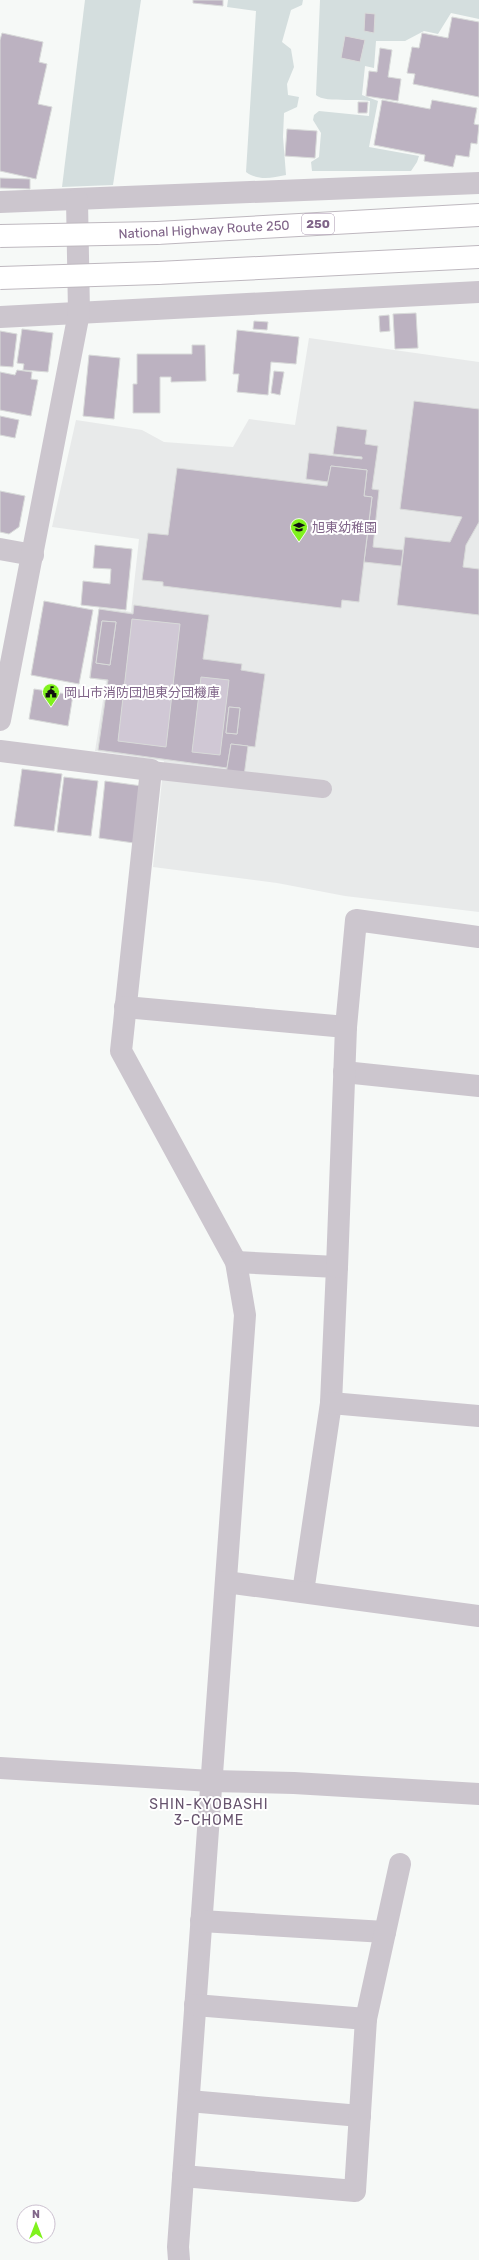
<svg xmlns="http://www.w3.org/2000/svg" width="479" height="2260" font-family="Rubik,'Noto Sans JP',sans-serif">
  <rect width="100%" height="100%" fill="#f6f9f7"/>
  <!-- built -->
  <path fill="#e8eaea" d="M309 338 479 362V912L345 896 277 883 153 867 164 761 95 751 106 681 89 678 99 607 131 612 139 539 52 527 76 420 142 430 164 442 233 447 249 419 295 425Z"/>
  <!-- green -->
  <g fill="#d4dede" fill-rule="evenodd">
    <path d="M85 0H141L113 185 62 187Z"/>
    <path d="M228 0H303L302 5 291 10 282 42 291 49 294 67 287 84 288 95 299 97 297 107 284 113 283 137 286 175C272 178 258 181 246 172L256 11 227 7Z"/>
    <path d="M320 0H479V19L451 13 438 34 424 31 405 41H376L374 68 365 66 362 95 378 101 369 147 419 156 417 162 411 171H312L311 162 319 157 321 133 313 120 314 115 319 111 369 116 370 101C357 98 324 103 316 95ZM365 13 375 14 373 32 364 31ZM345 36 365 40 360 62 341 58Z"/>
  </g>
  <!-- water -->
  <g fill="#d0c8d5">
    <path d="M132 619 180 624 166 747 118 741Z"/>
    <path d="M201 677 229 680 220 755 192 752Z"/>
  </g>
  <!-- building -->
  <g fill="#bcb2c1" stroke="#d8dad9" fill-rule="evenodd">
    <path d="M193 0H223V6L193 3Z"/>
    <path d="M365 13 375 14 374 33 364 31Z"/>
    <path d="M452 17 479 22V97L413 84 415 74 407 73 412 47 419 48 422 33 448 38Z"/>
    <path d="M2 33 43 42 39 62 47 64 38 104 52 107 36 179 0 171V40Z"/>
    <path d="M345 36 365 40 360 62 341 58Z"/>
    <path d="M380 48 392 50 388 77 401 79 398 101 366 96 369 71 377 72Z"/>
    <path d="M382 100 430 109 432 100 477 108 474 124 479 125 477 144 471 143 469 157 456 155 453 167 424 161 425 155 374 145Z"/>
    <path d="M358 102H368L367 113H358Z"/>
    <path d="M287 129 317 131 315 158 285 156Z"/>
    <path d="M0 178 30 179V189L0 188Z"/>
    <path d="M416 313 418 348 395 349 393 314Z"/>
    <path d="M389 315 390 331 380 332 379 316Z"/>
    <path d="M254 321 268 322 267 330 253 329Z"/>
    <path d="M22 329 53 333 48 372 23 370 24 364 17 363Z"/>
    <path d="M237 330 299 337 296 364 271 362 268 395 237 392 239 374H233Z"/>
    <path d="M0 331 17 334 13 367 0 366Z"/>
    <path d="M192 345H205L206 381 171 382V377H160V413H133V384H137V354H192Z"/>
    <path d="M89 355 120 358 114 419 83 416Z"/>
    <path d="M17 370 32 372 31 379 38 380 31 416 0 410V372L15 375Z"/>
    <path d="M274 371 284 372 280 395 271 393Z"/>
    <path d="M414 401 479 409V522L466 545 463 567 479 569V615L397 605 405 537 450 542 462 517 400 509Z"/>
    <path d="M0 416 19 420 15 438 0 435Z"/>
    <path d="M337 426 367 430 365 444 378 446 372 489 379 490 373 547 403 550 401 566 364 562 372 497 364 496 367 470 331 466 328 482 306 479 309 453 362 459V457L333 454Z"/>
    <path d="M331 466 367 470 364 496 372 497 359 602 342 600 341 608 163 586V582L142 580 148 533 168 535 177 468 327 486Z"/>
    <path d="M0 491 25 496 19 527 9 534 0 532Z"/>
    <path d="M95 545 132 549 126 610 81 605 83 581 110 584 111 569 93 568Z"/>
    <path d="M44 601 93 610 79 684 31 675Z"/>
    <path d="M134 605 209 615 203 659 242 664 241 670 265 674 255 747 231 744 227 768 98 750 108 680 90 678 99 609 133 614ZM132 619 180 624 166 747 118 741ZM102 621 116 622 110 665 96 663ZM201 677 229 680 220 755 192 752ZM229 707 240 708 237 734 226 733Z"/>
    <path d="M102 621 116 622 110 665 96 663Z"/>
    <path d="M34 689 73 695 68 726 29 719Z"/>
    <path d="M229 707 240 708 237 734 226 733Z"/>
    <path d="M231 744 248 746 244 776 226 774Z"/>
    <path d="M22 769 62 774 54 831 14 826Z"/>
    <path d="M64 777 98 781 91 836 57 832Z"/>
    <path d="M105 781 142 786 134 843 99 838Z"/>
  </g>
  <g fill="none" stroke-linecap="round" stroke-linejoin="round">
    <!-- trunk casing -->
    <g stroke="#beb8bf" stroke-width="24">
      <g id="trunk">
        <path d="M157 233 479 215"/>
        <path d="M158 273 479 257"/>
      </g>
    </g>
    <!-- service -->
    <path stroke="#ccc6ce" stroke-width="18" d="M151 770 323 789"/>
    <!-- minor -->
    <g stroke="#ccc6ce" stroke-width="22">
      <path d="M0 202 479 183"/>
      <path d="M0 317 479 292"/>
      <path d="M0 549 33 555"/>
      <path d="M0 720 79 313 77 200"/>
      <path d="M0 751 151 770 121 1051 236 1262 245 1315 178 2247 179 2260"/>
      <path d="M125 1007 346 1027"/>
      <path d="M344 1072 479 1086"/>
      <path d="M236 1262 337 1267 331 1403 303 1592"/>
      <path d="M337 1267 346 1027 356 920 479 937"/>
      <path d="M331 1403 479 1416"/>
      <path d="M226 1582 479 1616"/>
      <path d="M0 1768 211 1781 294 1783 479 1794"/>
      <path d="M201 1921 385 1932"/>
      <path d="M195 2005 366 2019"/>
      <path d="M189 2101 360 2116"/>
      <path d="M183 2176 355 2191 366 2019 400 1864"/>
    </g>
    <!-- trunk -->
    <use href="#trunk" stroke="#fff" stroke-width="22"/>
    <!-- trunk-bridge casing -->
    <g stroke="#beb8bf" stroke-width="24" stroke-linecap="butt">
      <g id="trunk-bridge">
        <path d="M0 236 157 233"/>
        <path d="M0 278 158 273"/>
      </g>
    </g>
    <!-- trunk-bridge -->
    <use href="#trunk-bridge" stroke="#fff" stroke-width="22"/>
  </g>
  <!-- icons -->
  <defs>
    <g id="school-pin" transform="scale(0.9)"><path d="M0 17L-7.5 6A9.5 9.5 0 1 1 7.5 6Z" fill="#80f21d" stroke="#fff"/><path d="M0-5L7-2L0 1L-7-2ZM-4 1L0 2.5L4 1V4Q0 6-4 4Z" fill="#111"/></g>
    <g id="civic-pin" transform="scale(0.9)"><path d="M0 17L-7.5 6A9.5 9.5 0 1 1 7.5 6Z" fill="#80f21d" stroke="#fff"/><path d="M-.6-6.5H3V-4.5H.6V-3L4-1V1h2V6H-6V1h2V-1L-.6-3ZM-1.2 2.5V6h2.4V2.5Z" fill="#111"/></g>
  </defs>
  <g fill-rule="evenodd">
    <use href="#school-pin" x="299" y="527"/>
    <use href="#civic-pin" x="51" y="692"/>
  </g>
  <g text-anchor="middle" stroke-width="4" stroke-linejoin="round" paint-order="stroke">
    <!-- shield labels -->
    <rect fill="#fff" stroke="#a693ac" stroke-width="1" x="302" y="214" width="32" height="20" rx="3"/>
    <g font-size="12" font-weight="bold" fill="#806589">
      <text x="318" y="228">250</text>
    </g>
    <!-- street labels -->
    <g font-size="13" fill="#806589" stroke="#fff">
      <text transform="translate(204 229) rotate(-3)" y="5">National Highway Route 250</text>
    </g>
    <!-- poi labels -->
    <g font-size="13" fill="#806589" stroke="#fff" text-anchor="start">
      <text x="312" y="532">旭東幼稚園</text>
      <text x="64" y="697">岡山市消防団旭東分団機庫</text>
    </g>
    <!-- neighbourhood labels -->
    <g font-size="14" letter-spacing="1" fill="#67546e" stroke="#fff">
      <text x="209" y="1809">SHIN-KYOBASHI<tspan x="209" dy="16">3-CHOME</tspan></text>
    </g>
  </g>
  <!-- north arrow -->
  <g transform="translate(36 2224)"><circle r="19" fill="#ffffff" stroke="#ccc1d0"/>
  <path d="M0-3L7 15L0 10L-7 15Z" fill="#80f21d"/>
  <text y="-6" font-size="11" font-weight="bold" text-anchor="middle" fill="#806589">N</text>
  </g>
</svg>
